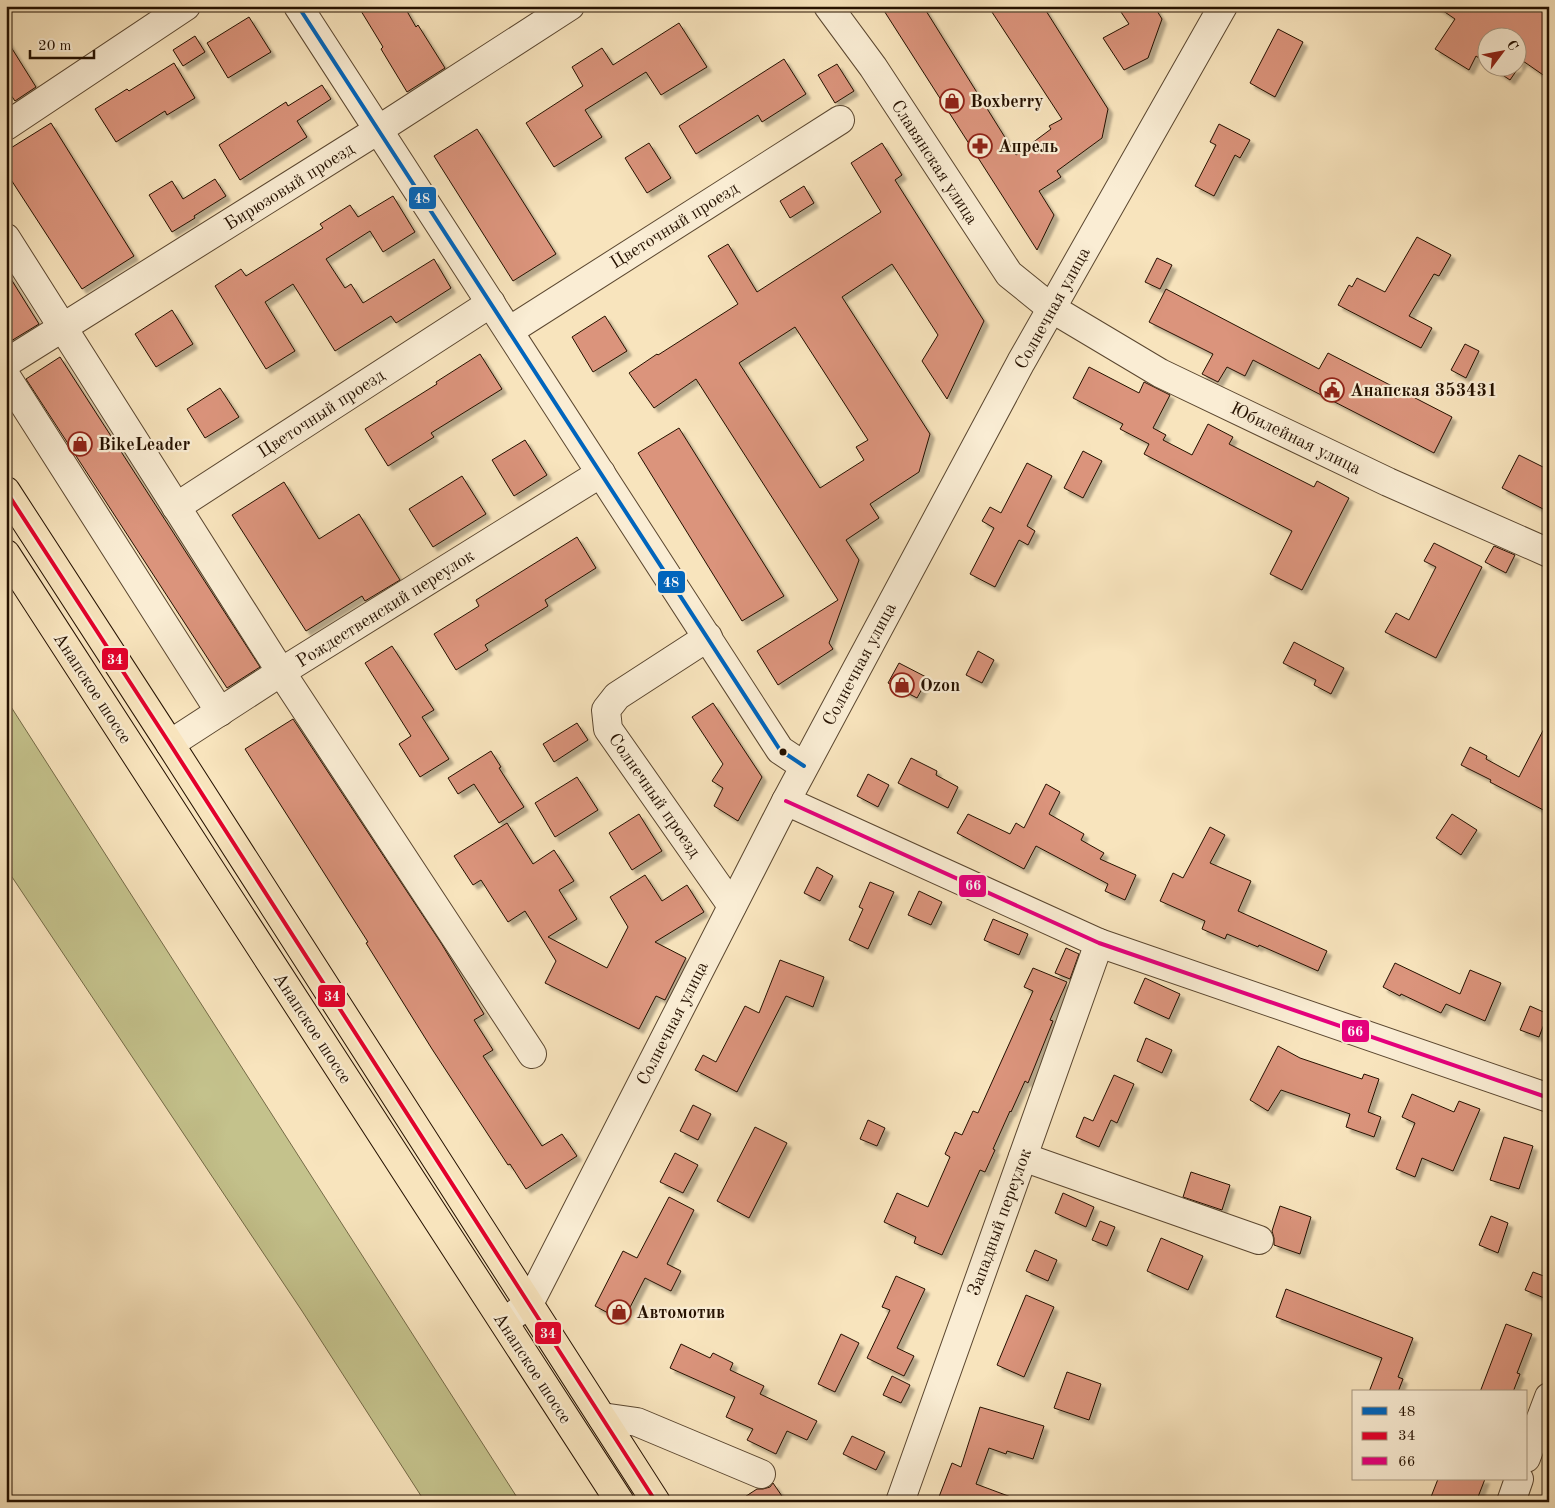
<svg xmlns="http://www.w3.org/2000/svg" width="1555" height="1508" font-family="'Old Standard TT',serif">
  <defs>
    <filter id="shadow"><feDropShadow dx="4.5" dy="4.5" stdDeviation="1" flood-color="#0004"/></filter>
  </defs>
  <rect width="100%" height="100%" fill="#f8e4bd"/>
  <filter id="stains"><feTurbulence type="fractalNoise" baseFrequency=".004" numOctaves="4"/><feColorMatrix values="0 0 0 0 .2 0 0 0 0 .09 0 0 0 0 .02 0 0 0 .5 -.17"/></filter>
  <radialGradient id="worn" r=".72"><stop offset=".6" stop-color="#630" stop-opacity="0"/><stop offset="1" stop-color="#630" stop-opacity=".3"/></radialGradient>
  <!-- green -->
  <path fill="#c4c28c" stroke="#746a46" d="M6 699 520 1502H425L302 1311 6 868Z"/>
  <!-- building -->
  <g fill="#db947c" stroke="#251100" fill-rule="evenodd" filter="url(#shadow)">
    <path d="M358 6H404L416 27 418 25 445 68 407 92 381 49 383 47Z"/>
    <path d="M881 6H923L1016 155 1051 129 1049 126 1062 119 988 6H1043L1108 109 1102 138 1057 171 1061 177 1039 191 1054 215 1037 250Z"/>
    <path d="M1117 6H1154L1162 19 1148 58 1124 70 1103 38 1129 24Z"/>
    <path d="M1436 6H1540L1549 12V79L1523 61 1510 80 1492 68H1518V38H1488V64L1476 56 1469 70 1435 49 1455 19Z"/>
    <path d="M249 17 271 52 228 78 207 43Z"/>
    <path d="M679 23 707 67 661 95 646 72 585 110 602 137 554 167 526 123 583 86 572 67 602 48 613 65Z"/>
    <path d="M1278 29 1303 42 1275 97 1250 83Z"/>
    <path d="M195 36 205 52 183 66 173 50Z"/>
    <path d="M6 39 36 87 15 101 6 88Z"/>
    <path d="M784 59 806 94 762 122 758 115 696 154 679 126Z"/>
    <path d="M174 63 195 98 167 115 165 111 116 142 95 109 127 89 129 91Z"/>
    <path d="M837 64 854 91 835 103 818 75Z"/>
    <path d="M322 85 331 99 297 121 307 137 240 180 219 145 286 102 288 106Z"/>
    <path d="M51 123 134 256 82 289 6 172V151Z"/>
    <path d="M1219 124 1250 140 1240 158 1235 155 1214 196 1195 186 1216 145 1210 142Z"/>
    <path d="M477 129 556 254 513 281 434 156Z"/>
    <path d="M649 143 671 178 647 193 625 158Z"/>
    <path d="M882 143 902 175 895 180 984 321 947 399 922 361 938 335 892 264 842 297 930 434 919 472 870 504 879 518 846 540 859 560 829 643 833 649 778 685 757 651 838 600 696 379 654 408 629 373 657 354 658 355 738 304 708 256 728 244 757 292 881 212 851 163ZM795 327 868 440 856 447 864 460 820 488 739 363Z"/>
    <path d="M215 179 226 196 194 216 195 218 172 232 149 195 172 181 183 199Z"/>
    <path d="M804 186 814 203 790 218 780 201Z"/>
    <path d="M393 196 415 232 383 252 370 231 326 259 345 288 351 284 363 303 434 259 451 288 396 323 391 316 335 351 293 284 265 302 295 351 266 369 215 286 241 269 246 276 323 228 320 224 350 205 358 217Z"/>
    <path d="M1417 237 1451 255 1439 276 1434 274 1409 316 1432 328 1421 348 1338 305 1349 285 1352 287 1357 278 1385 292Z"/>
    <path d="M1157 258 1172 265 1160 289 1145 282Z"/>
    <path d="M6 271 39 324 6 344Z"/>
    <path d="M1166 289 1319 369 1328 353 1452 417 1434 453 1253 360 1245 376 1227 367 1218 382 1202 374 1213 354 1149 322Z"/>
    <path d="M172 310 193 344 156 367 135 334Z"/>
    <path d="M605 316 627 351 593 372 572 337Z"/>
    <path d="M1465 344 1479 351 1466 378 1451 370Z"/>
    <path d="M480 354 502 389 431 433 434 437 388 466 365 429 437 384 436 382Z"/>
    <path d="M60 357 260 667 227 688 26 379Z"/>
    <path d="M1089 367 1139 393 1144 382 1170 395 1153 428 1166 435 1163 440 1192 455 1208 424 1233 437 1229 444 1314 487 1317 481 1349 498 1302 590 1270 574 1292 531 1144 454 1149 444 1120 429 1123 424 1073 398Z"/>
    <path d="M220 388 239 417 205 438 187 409Z"/>
    <path d="M679 428 784 596 742 621 638 453Z"/>
    <path d="M525 440 547 475 514 496 492 460Z"/>
    <path d="M1083 451 1102 461 1083 498 1064 488Z"/>
    <path d="M1519 455 1549 470V512L1502 488Z"/>
    <path d="M1027 463 1052 476 1027 526 1035 531 1028 545 1019 540 995 587 970 574 994 528 982 521 990 507 1001 513Z"/>
    <path d="M462 476 486 514 433 547 409 509Z"/>
    <path d="M284 482 319 539 359 514 400 580 365 601 362 596 306 631 232 515Z"/>
    <path d="M577 537 596 568 545 600 548 606 485 645 488 650 456 670 434 634 479 606 476 600Z"/>
    <path d="M1434 543 1482 567 1436 658 1385 632 1396 613 1409 620 1436 567 1424 561Z"/>
    <path d="M1494 546 1515 555 1506 573 1485 562Z"/>
    <path d="M1294 642 1344 668 1331 694 1314 685 1316 680 1283 663Z"/>
    <path d="M392 646 434 710 422 717 449 759 420 777 399 744 411 736 365 663Z"/>
    <path d="M978 651 994 660 982 683 966 675Z"/>
    <path d="M899 663 928 678 917 698 888 683Z"/>
    <path d="M713 703 762 777 738 821 714 806 723 788 712 781 723 764 692 717Z"/>
    <path d="M293 719 441 943 484 1014 474 1020 493 1050 483 1056 542 1146 562 1134 577 1156 526 1189 510 1164 508 1165 432 1049 366 943 368 942 245 749Z"/>
    <path d="M1549 719V813L1490 782 1491 780 1461 765 1470 747 1487 756 1486 759 1519 777Z"/>
    <path d="M577 723 588 740 554 762 543 744Z"/>
    <path d="M491 751 501 767 499 768 524 807 499 823 474 784 458 794 448 778Z"/>
    <path d="M911 758 937 771 936 775 958 787 948 808 898 783Z"/>
    <path d="M868 774 889 785 878 807 857 796Z"/>
    <path d="M577 777 598 810 555 837 535 803Z"/>
    <path d="M1046 784 1060 792 1049 814 1084 834 1081 840 1104 853 1100 859 1136 875 1125 900 1105 891 1108 884 1036 846 1024 869 957 833 968 814 1010 834 1016 823 1024 828Z"/>
    <path d="M639 814 662 851 632 870 609 833Z"/>
    <path d="M1452 814 1477 830 1461 855 1436 838Z"/>
    <path d="M507 823 533 864 554 850 574 881 559 890 577 919 548 937 607 968 628 927 610 897 645 875 662 901 687 885 704 912 655 942 686 958 665 1000 656 996 639 1029 545 983 556 961 525 911 508 922 481 880 473 885 454 856Z"/>
    <path d="M1210 827 1225 835 1210 863 1251 881 1238 911 1327 951 1318 971 1259 945 1258 947 1227 934 1225 939 1202 929 1205 921 1160 901 1173 873 1183 878Z"/>
    <path d="M817 867 833 876 820 901 804 893Z"/>
    <path d="M870 882 894 892 868 949 849 940 863 909 859 907Z"/>
    <path d="M919 891 942 902 931 925 908 915Z"/>
    <path d="M993 919 1028 934 1019 955 984 940Z"/>
    <path d="M1066 948 1079 954 1070 979 1055 973Z"/>
    <path d="M780 960 824 977 813 1007 786 996 737 1092 695 1070 703 1055 716 1062 745 1006 759 1013Z"/>
    <path d="M1395 963 1460 994 1470 970 1501 983 1485 1021 1446 1004 1441 1013 1401 994 1400 996 1383 987Z"/>
    <path d="M1033 968 1067 982 1050 1020 1053 1021 1028 1083 1025 1081 1011 1112 1010 1111 993 1149 995 1150 985 1172 980 1170 942 1255 914 1243 916 1237 884 1222 897 1193 928 1207 950 1157 945 1154 955 1132 962 1135 973 1111 978 1113 1033 991 1024 987Z"/>
    <path d="M1145 978 1180 994 1169 1019 1134 1003Z"/>
    <path d="M1530 1006 1548 1014 1539 1037 1520 1030Z"/>
    <path d="M1146 1038 1172 1050 1162 1073 1137 1061Z"/>
    <path d="M1278 1046 1300 1058 1362 1079 1364 1074 1379 1079 1368 1112 1381 1117 1374 1137 1346 1127 1350 1114 1281 1090 1268 1111 1250 1100Z"/>
    <path d="M1114 1075 1134 1084 1117 1123 1111 1120 1099 1147 1076 1137 1084 1117 1093 1121Z"/>
    <path d="M1412 1094 1454 1112 1459 1101 1480 1109 1453 1171 1422 1158 1415 1177 1396 1169 1415 1123 1402 1117Z"/>
    <path d="M693 1105 711 1114 698 1140 680 1131Z"/>
    <path d="M868 1120 885 1128 877 1146 860 1139Z"/>
    <path d="M755 1127 787 1143 749 1218 717 1201Z"/>
    <path d="M1504 1137 1533 1146 1519 1189 1490 1180Z"/>
    <path d="M675 1153 698 1165 683 1193 660 1182Z"/>
    <path d="M1191 1172 1230 1185 1222 1210 1183 1197Z"/>
    <path d="M1063 1193 1094 1207 1086 1227 1055 1213Z"/>
    <path d="M669 1197 694 1210 667 1264 681 1271 671 1291 645 1278 623 1321 595 1306 623 1251 637 1258Z"/>
    <path d="M1280 1206 1311 1217 1300 1254 1274 1245V1238L1272 1231Z"/>
    <path d="M1491 1216 1508 1223 1498 1253 1479 1245Z"/>
    <path d="M1100 1221 1115 1227 1107 1246 1092 1240Z"/>
    <path d="M1161 1238 1203 1256 1188 1290 1147 1271Z"/>
    <path d="M1035 1250 1057 1260 1048 1281 1026 1271Z"/>
    <path d="M1533 1272 1549 1278V1300L1525 1290Z"/>
    <path d="M896 1276 925 1289 897 1348 914 1356 904 1376 867 1358 890 1310 882 1307Z"/>
    <path d="M1286 1289 1413 1338 1398 1377 1403 1379 1398 1392H1369L1382 1358 1276 1317Z"/>
    <path d="M1026 1295 1054 1307 1024 1377 997 1365Z"/>
    <path d="M1506 1324 1532 1334 1517 1373 1520 1374 1513 1392H1480Z"/>
    <path d="M841 1334 859 1343 835 1392 818 1384Z"/>
    <path d="M681 1344 710 1358 713 1353 733 1363 730 1370 764 1386 760 1394 817 1421 807 1440 787 1431 776 1454 747 1440 753 1429 726 1417 735 1397 670 1368Z"/>
    <path d="M1067 1372 1101 1384 1089 1420 1054 1408Z"/>
    <path d="M892 1376 910 1385 901 1403 883 1395Z"/>
    <path d="M980 1407 1044 1426 1033 1459 1007 1451 1006 1454 989 1448 976 1484 1019 1500 1018 1502H937L952 1463 961 1467Z"/>
    <path d="M852 1436 885 1452 876 1470 843 1454Z"/>
    <path d="M1438 1479H1485L1476 1502H1429Z"/>
    <path d="M773 1483 786 1502H737L757 1489H763L770 1487Z"/>
  </g>
  <g fill="none" stroke-linecap="round" stroke-linejoin="round">
    <!-- minor casing -->
    <g stroke="#5a462f" stroke-width="30">
      <g id="minor">
        <path d="M298 6 780 750 804 766"/>
        <path d="M828 6 873 67 1009 274 1051 308 1160 373 1388 482 1549 553"/>
        <path d="M6 126 186 6"/>
        <path d="M6 238 281 672 532 1054"/>
        <path d="M509 331 840 120"/>
        <path d="M6 363 378 130 570 6"/>
        <path d="M6 376 220 712"/>
        <path d="M176 507 491 303"/>
        <path d="M708 637 617 696 606 710 608 729 732 906"/>
        <path d="M170 744 281 672 601 473"/>
        <path d="M786 801 1099 943 1549 1098"/>
        <path d="M1023 1157 1259 1240"/>
        <path d="M504 1322 529 1304 786 801 1021 362 1223 6"/>
        <path d="M602 1417 637 1422 761 1474"/>
        <path d="M1526 1458 1549 1397"/>
        <path d="M900 1502 1099 943"/>
        <path d="M1511 1502 1519 1479"/>
      </g>
    </g>
    <!-- major casing -->
    <g stroke="#251100" stroke-width="30">
      <g id="major">
        <path d="M6 491 170 744 656 1502"/>
        <path d="M6 554 620 1502"/>
      </g>
    </g>
    <!-- minor -->
    <use href="#minor" stroke="#faedd4" stroke-width="28"/>
    <!-- major -->
    <use href="#major" stroke="#f8e4bd" stroke-width="28"/>
    <!-- bus-1 casing -->
    <g stroke="#faedd4" stroke-width="8">
      <path id="bus-1" d="M298 6 780 750 804 766"/>
    </g>
    <!-- bus-2 casing -->
    <g stroke="#faedd4" stroke-width="8">
      <path id="bus-2" d="M6 491 170 744 656 1502"/>
    </g>
    <!-- bus-3 casing -->
    <g stroke="#faedd4" stroke-width="8">
      <path id="bus-3" d="M786 801 1099 943 1549 1098"/>
    </g>
    <!-- bus-1 -->
    <use href="#bus-1" stroke="#0065bd" stroke-width="4"/>
    <!-- bus-2 -->
    <use href="#bus-2" stroke="#e4002b" stroke-width="4"/>
    <!-- bus-3 -->
    <use href="#bus-3" stroke="#e5007d" stroke-width="4"/>
  </g>
  <!-- icons -->
  <defs>
    <g id="shop-ring" transform="scale(1.25)"><circle r="9.5" fill="#faedd4" stroke="#8f2418" stroke-width="1.5"/><path d="M-5-2.5h2.3a2.7 3.5 0 0 1 5.4 0H5L5.5 6h-11ZM-1.5-2.5h3a1.5 2.3 0 0 0-3 0Z" fill="#8f2418"/></g>
    <g id="pharmacy-ring" transform="scale(1.25)"><circle r="9.5" fill="#faedd4" stroke="#8f2418" stroke-width="1.5"/><path d="M-2-6h4v4h4v4h-4v4h-4v-4h-4v-4h4Z" fill="#8f2418"/></g>
    <g id="civic-ring" transform="scale(1.25)"><circle r="9.5" fill="#faedd4" stroke="#8f2418" stroke-width="1.5"/><path d="M-.6-6.5H3V-4.5H.6V-3L4-1V1h2V6H-6V1h2V-1L-.6-3ZM-1.2 2.5V6h2.4V2.5Z" fill="#8f2418"/></g>
  </defs>
  <g fill-rule="evenodd">
    <use href="#shop-ring" x="952" y="101"/>
    <use href="#pharmacy-ring" x="980" y="146"/>
    <use href="#civic-ring" x="1332" y="390"/>
    <use href="#shop-ring" x="80" y="444"/>
    <use href="#shop-ring" x="902" y="685"/>
    <use href="#shop-ring" x="619" y="1312"/>
  </g>
  <!-- markers -->
  <circle fill="#251100" stroke="#faedd4" stroke-width="2" cx="783" cy="752" r="4.5"/>
  <g text-anchor="middle" stroke-width="4.5" stroke-linejoin="round" paint-order="stroke">
    <!-- poi labels -->
    <g font-size="18" font-weight="bold" fill="#251100" stroke="#faedd4" text-anchor="start">
      <text x="970" y="107">Boxberry</text>
      <text x="998" y="152">Апрель</text>
      <text x="1350" y="396">Анапская 353431</text>
      <text x="98" y="450">BikeLeader</text>
      <text x="920" y="691">Ozon</text>
      <text x="636" y="1318">Автомотив</text>
    </g>
    <!-- street labels -->
    <g font-size="18" fill="#251100" stroke="#faedd4">
      <text transform="translate(935 162) rotate(57)" y="6">Славянская улица</text>
      <text transform="translate(289 186) rotate(-32)" y="6">Бирюзовый проезд</text>
      <text transform="translate(674 225) rotate(-32)" y="6">Цветочный проезд</text>
      <text transform="translate(1052 308) rotate(-61)" y="6">Солнечная улица</text>
      <text transform="translate(321 413) rotate(-33)" y="6">Цветочный проезд</text>
      <text transform="translate(1296 438) rotate(26)" y="6">Юбилейная улица</text>
      <text transform="translate(385 608) rotate(-32)" y="6">Рождественский переулок</text>
      <text transform="translate(859 664) rotate(-62)" y="6">Солнечная улица</text>
      <text transform="translate(93 688) rotate(57)" y="6">Анапское шоссе</text>
      <text transform="translate(655 795) rotate(55)" y="6">Солнечный проезд</text>
      <text transform="translate(672 1023) rotate(-63)" y="6">Солнечная улица</text>
      <text transform="translate(313 1028) rotate(57)" y="6">Анапское шоссе</text>
      <text transform="translate(999 1222) rotate(-70)" y="6">Западный переулок</text>
      <text transform="translate(533 1368) rotate(57)" y="6">Анапское шоссе</text>
    </g>
  </g>
  <g stroke="#faedd4" stroke-width="2">
    <rect x="408" y="186" width="29" height="24" rx="5" fill="#0065bd"/>
    <rect x="657" y="570" width="29" height="24" rx="5" fill="#0065bd"/>
    <rect x="101" y="647" width="28" height="24" rx="5" fill="#e4002b"/>
    <rect x="958" y="874" width="29" height="24" rx="5" fill="#e5007d"/>
    <rect x="317" y="984" width="29" height="24" rx="5" fill="#e4002b"/>
    <rect x="1341" y="1019" width="29" height="24" rx="5" fill="#e5007d"/>
    <rect x="534" y="1321" width="28" height="24" rx="5" fill="#e4002b"/>
  </g>
  <g font-size="14" text-anchor="middle" font-weight="bold" fill="#fff">
    <text x="422" y="203">48</text>
    <text x="671" y="587">48</text>
    <text x="115" y="664">34</text>
    <text x="973" y="890">66</text>
    <text x="332" y="1001">34</text>
    <text x="1355" y="1036">66</text>
    <text x="548" y="1338">34</text>
  </g>
  <!-- margin -->
  <rect width="1555" height="1508" fill="none" stroke="#f8e4bd" stroke-width="25"/>
  <rect x="8" y="8" width="1540" height="1493" fill="none" stroke="#251100" stroke-width="2.5"/>
  <rect x="12" y="12" width="1530" height="1483" fill="none" stroke="#251100"/>
  <!-- legend -->
  <rect x="1352" y="1390" width="175" height="90" fill="#faedd4" stroke="#a5957f"/>
  <rect x="1362" y="1407" width="25" height="8" fill="#0065bd" stroke="#a5957f"/>
  <text x="1398" y="1416" font-size="15" fill="#251100">48</text>
  <rect x="1362" y="1432" width="25" height="8" fill="#e4002b" stroke="#a5957f"/>
  <text x="1398" y="1440" font-size="15" fill="#251100">34</text>
  <rect x="1362" y="1457" width="25" height="8" fill="#e5007d" stroke="#a5957f"/>
  <text x="1398" y="1466" font-size="15" fill="#251100">66</text>
  <!-- north arrow -->
  <g transform="translate(1502 52) rotate(58)"><circle r="24" fill="#faedd4" stroke="#a5957f"/>
  <path d="M0-4L9 19L0 12L-9 19Z" fill="#8f2418"/>
  <text y="-8" font-size="14" font-weight="bold" text-anchor="middle" fill="#251100">С</text>
  </g>
  <!-- scale -->
  <path d="M30 50v8h64v-8" fill="none" stroke="#251100" stroke-width="2.5"/>
  <text x="38" y="50" font-size="15" fill="#251100" stroke="#faedd4" stroke-width="4" paint-order="stroke">20 m</text>
  <rect width="100%" height="100%" filter="url(#stains)"/>
  <rect width="100%" height="100%" fill="url(#worn)"/>
</svg>
